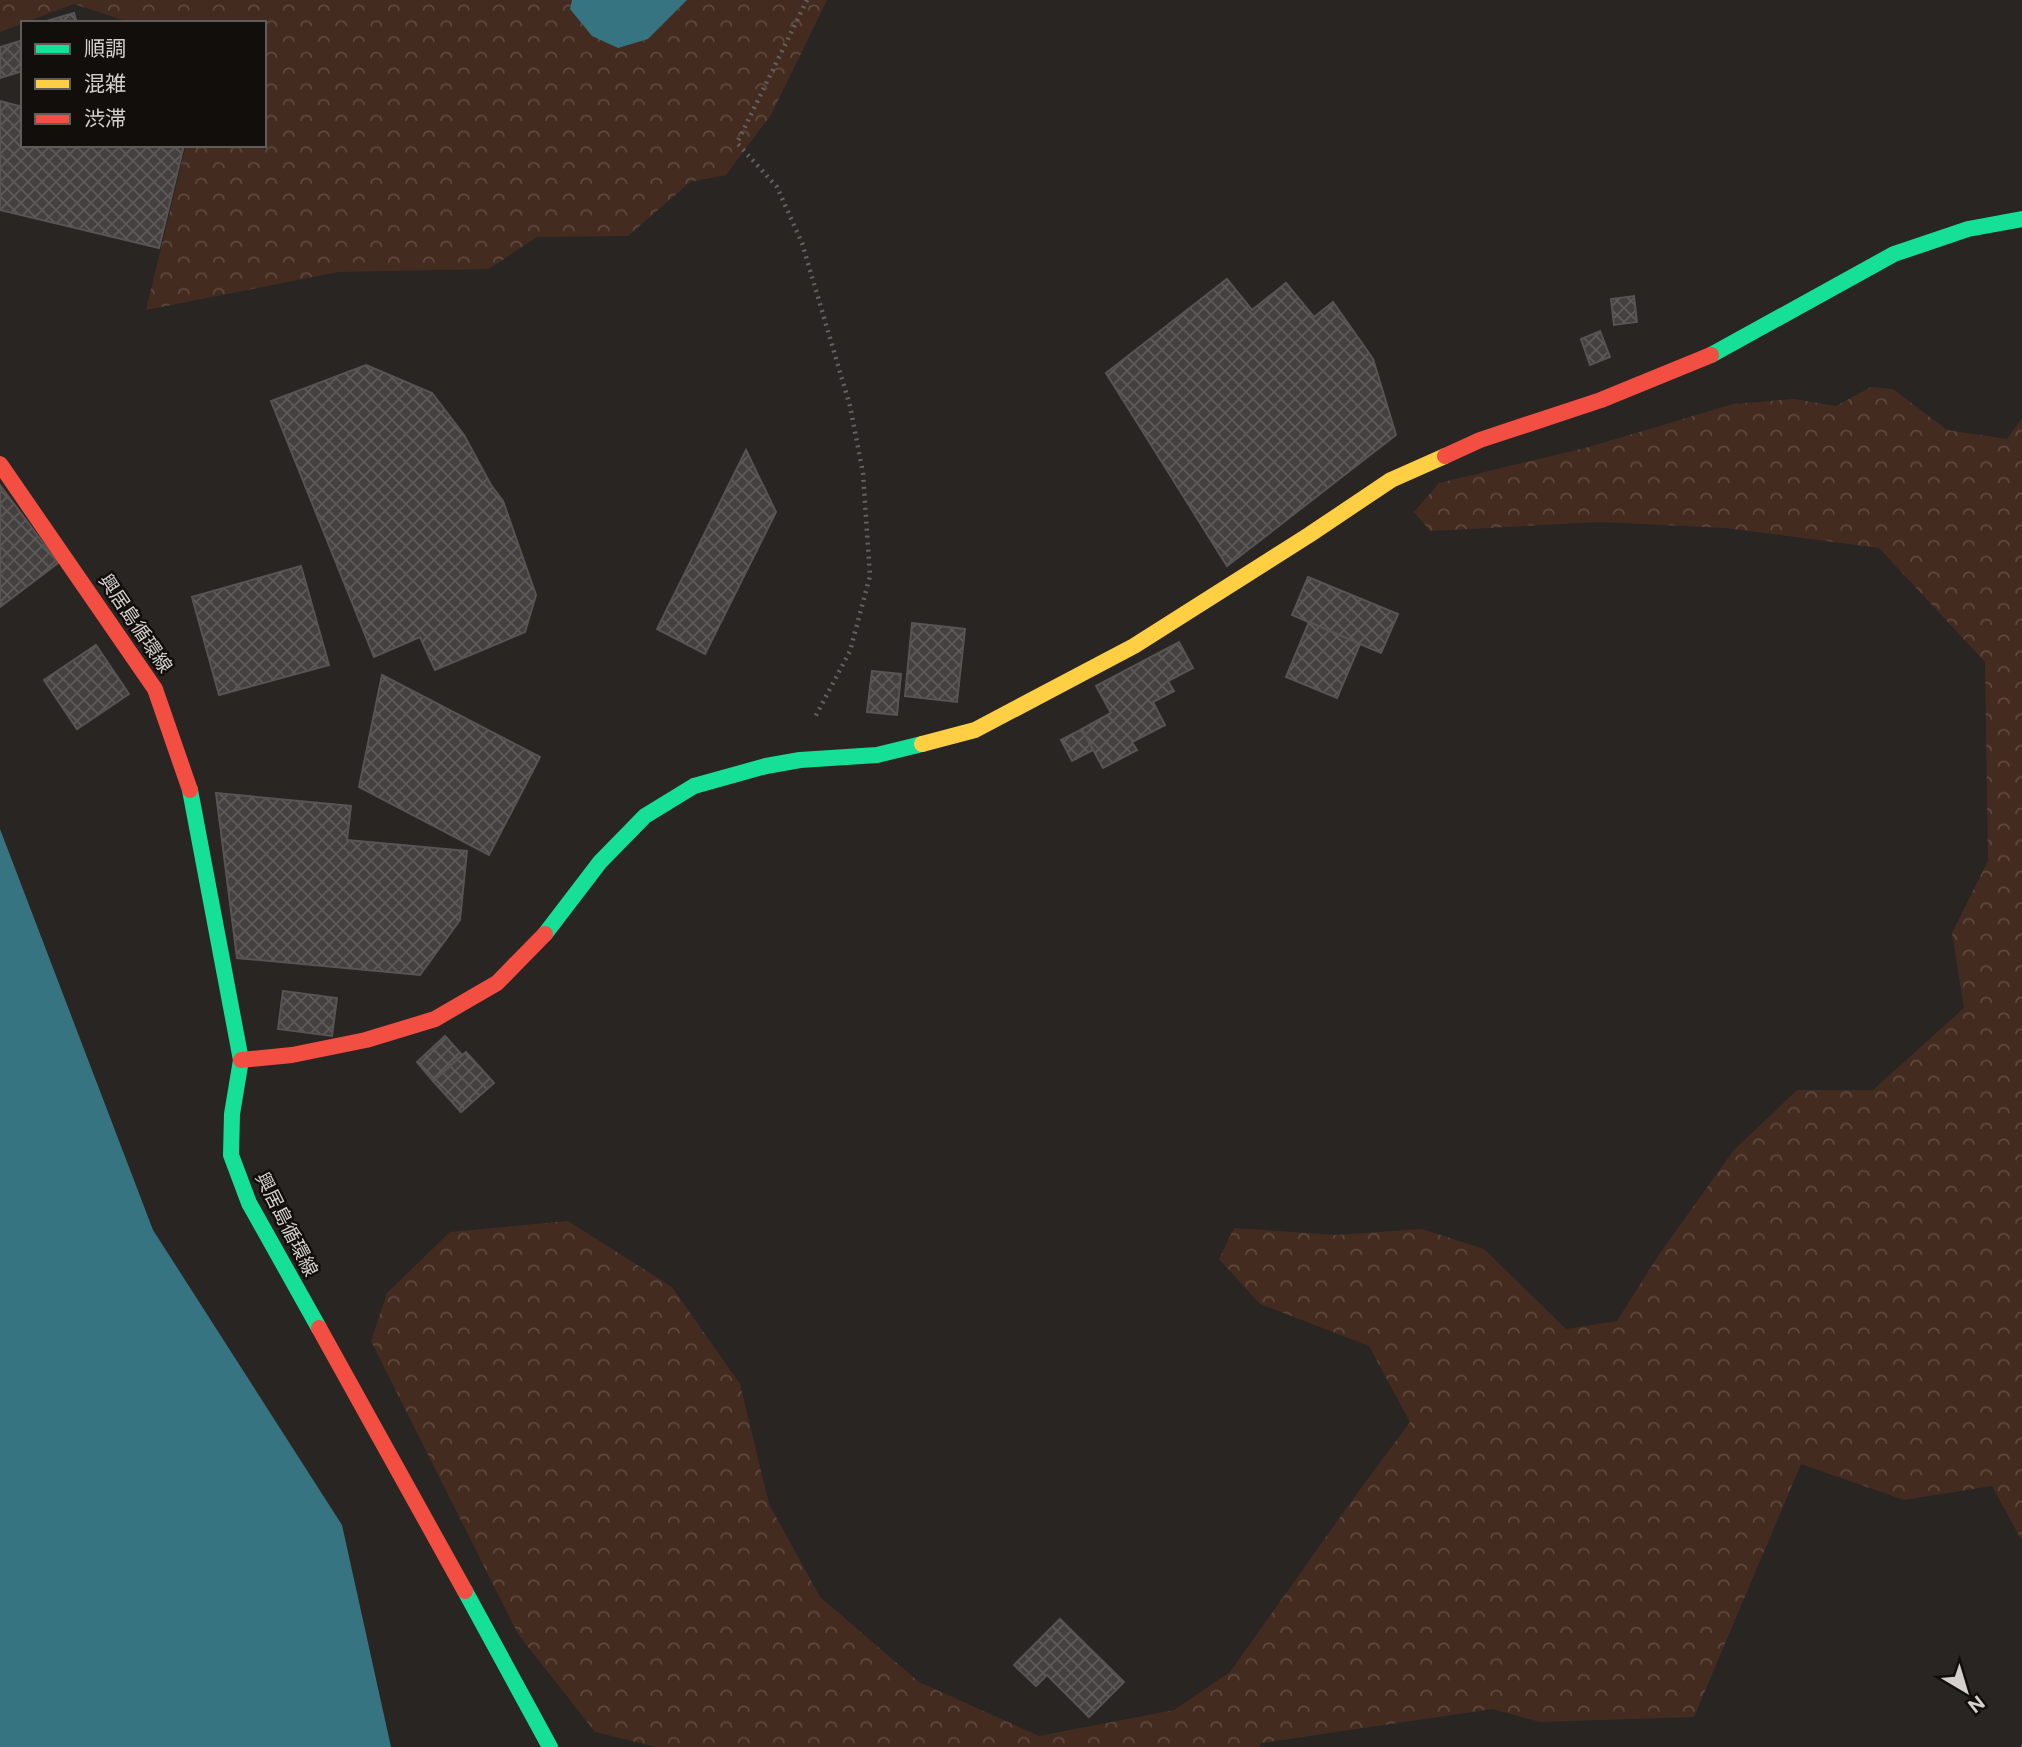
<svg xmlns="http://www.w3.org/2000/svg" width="2022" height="1747" font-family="'Public Sans','Noto Sans JP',sans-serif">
  <defs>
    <pattern id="forest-crowns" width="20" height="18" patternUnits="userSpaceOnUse" patternTransform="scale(1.75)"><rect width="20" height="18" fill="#442b20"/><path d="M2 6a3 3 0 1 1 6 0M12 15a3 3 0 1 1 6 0" fill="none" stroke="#5e493f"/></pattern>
    <pattern id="building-cross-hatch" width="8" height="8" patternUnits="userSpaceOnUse" patternTransform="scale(1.75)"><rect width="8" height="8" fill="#43403f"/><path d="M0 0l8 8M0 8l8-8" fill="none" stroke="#5d5b5a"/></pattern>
  </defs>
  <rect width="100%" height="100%" fill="#282523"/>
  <!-- forest -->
  <g fill="url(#forest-crowns)">
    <path d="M0 0H572L570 9 648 39 687 0H827L771 115 726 175 690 182 628 236 537 237 489 269 338 272 146 310 186 145H264V23H132L74 4 0 32Z"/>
    <path d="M1871 387 1893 389 1947 430 2007 439 2022 418V1541L1992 1486 1904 1500 1801 1464 1694 1717 1540 1722 1493 1709 1261 1743 1260 1747H656L595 1732 518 1634 371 1341 387 1293 450 1232 568 1221 672 1287 740 1384 769 1504 820 1597 919 1682 1039 1736 1174 1710 1230 1672 1353 1499 1410 1422 1369 1346 1260 1304 1219 1259 1234 1228 1337 1235 1422 1229 1484 1249 1566 1329 1617 1321 1658 1256 1733 1151 1797 1090H1873L1964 1008 1952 933 1988 861 1985 662 1879 548 1726 528 1600 522 1430 531 1414 512 1439 483 1589 447 1733 404 1794 399 1836 406Z"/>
  </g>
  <!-- water -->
  <g fill="#377482">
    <path d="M572 0H687L648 39 618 48 592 36 570 9Z"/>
    <path d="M0 829 153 1230 342 1525 391 1747H0Z"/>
  </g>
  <!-- building -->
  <g fill="url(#building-cross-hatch)" stroke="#575453" stroke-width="2">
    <path d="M74 13 77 23H44L43 22Z"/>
    <path d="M23 40V71L0 78V47Z"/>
    <path d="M0 101 23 107V145H184L159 248 0 210Z"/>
    <path d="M1227 279 1252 310 1286 283 1314 317 1333 302 1373 359 1396 435 1227 566 1106 373Z"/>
    <path d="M1634 296 1637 322 1614 325 1611 299Z"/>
    <path d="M1600 331 1610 357 1590 365 1581 339Z"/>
    <path d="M366 365 432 393 464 435 491 485 503 501 536 595 525 632 435 670 420 637 374 657 271 401Z"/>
    <path d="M746 450 776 512 705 654 657 629Z"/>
    <path d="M0 485 58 563 0 607Z"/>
    <path d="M301 566 329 665 219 695 192 597Z"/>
    <path d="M1308 577 1398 614 1381 653 1292 615Z"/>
    <path d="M1309 622 1360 644 1337 698 1286 677Z"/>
    <path d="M912 623 965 629 957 702 905 696Z"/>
    <path d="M1179 642 1193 668 1168 681 1174 691 1153 702 1165 725 1132 742 1137 750 1103 768 1082 729 1111 713 1096 686Z"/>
    <path d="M96 645 129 694 77 729 44 680Z"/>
    <path d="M872 671 901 674 897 715 867 712Z"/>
    <path d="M382 675 540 757 489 855 359 787Z"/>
    <path d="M1082 729 1093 750 1072 761 1061 740Z"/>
    <path d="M216 793 351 806 347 840 467 851 460 920 420 975 237 958Z"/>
    <path d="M283 991 337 998 332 1036 278 1029Z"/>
    <path d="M445 1036 462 1055 433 1081 417 1062Z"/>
    <path d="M466 1052 494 1083 461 1112 433 1081Z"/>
    <path d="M1060 1619 1124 1682 1089 1717 1047 1675 1036 1686 1014 1665Z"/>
  </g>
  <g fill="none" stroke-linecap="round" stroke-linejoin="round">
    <!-- path -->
    <g stroke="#636161" stroke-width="4.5" stroke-dasharray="2 5" stroke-linecap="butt">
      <path d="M807 0 737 143 777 187 802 243 850 406 863 473 870 576 850 651 814 719"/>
      <path d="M2021 1747H2022"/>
    </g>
    <!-- fast -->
    <g stroke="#16e098" stroke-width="16">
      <path d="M1711 355 1894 254 1968 229 2022 219"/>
      <path d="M190 790 241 1060 232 1114 231 1155 249 1203 319 1328"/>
      <path d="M545 934 600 862 645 816 694 786 766 766 800 760 877 755 922 744"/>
      <path d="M465 1591 550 1747"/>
    </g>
    <!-- slow -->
    <path stroke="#ffcf43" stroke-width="16" d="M922 744 975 730 1134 646 1309 535 1391 480 1445 456"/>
    <!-- jam -->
    <g stroke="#f24e42" stroke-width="16">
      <path d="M1445 456 1480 440 1601 400 1711 355"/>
      <path d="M0 464 155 689 190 790"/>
      <path d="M241 1060 292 1055 366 1040 435 1019 497 983 545 934"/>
      <path d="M319 1328 465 1591"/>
    </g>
  </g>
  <g text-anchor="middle" stroke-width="5" stroke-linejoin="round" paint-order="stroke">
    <!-- street labels -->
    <g font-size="19" fill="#d5d0ce" stroke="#110e0c">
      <text transform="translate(136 623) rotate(56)" y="7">興居島循環線</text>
      <text transform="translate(287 1224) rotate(63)" y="7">興居島循環線</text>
    </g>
  </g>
  <!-- legend -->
  <rect x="21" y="21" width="245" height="126" fill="#110e0c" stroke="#5f5c5a" stroke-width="2"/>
  <rect x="35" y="44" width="35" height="10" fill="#16e098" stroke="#5f5c5a" stroke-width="2"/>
  <text x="84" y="56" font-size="21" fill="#d5d0ce">順調</text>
  <rect x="35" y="79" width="35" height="10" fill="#ffcf43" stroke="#5f5c5a" stroke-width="2"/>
  <text x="84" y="91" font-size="21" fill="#d5d0ce">混雑</text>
  <rect x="35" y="114" width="35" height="10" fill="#f24e42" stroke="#5f5c5a" stroke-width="2"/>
  <text x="84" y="126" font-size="21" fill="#d5d0ce">渋滞</text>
  <!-- north arrow -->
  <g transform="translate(1966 1691) rotate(142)" stroke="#110e0c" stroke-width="5" paint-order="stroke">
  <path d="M0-5L12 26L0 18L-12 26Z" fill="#d5d0ce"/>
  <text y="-10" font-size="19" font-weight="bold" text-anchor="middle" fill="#d5d0ce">N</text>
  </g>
</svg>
